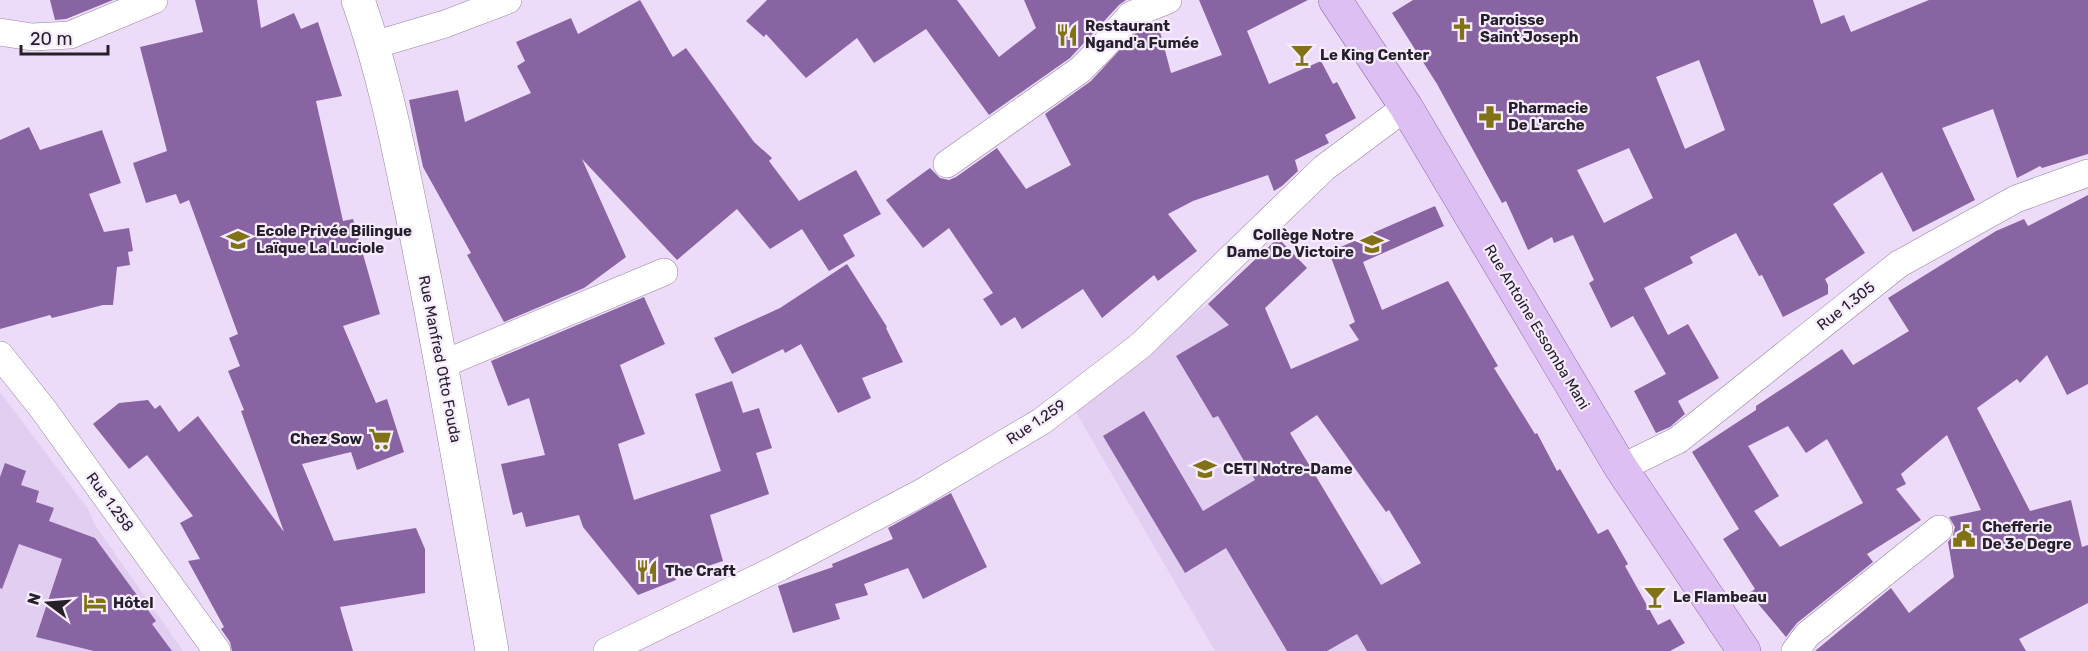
<svg xmlns="http://www.w3.org/2000/svg" width="2088" height="651" font-family="Rubik,sans-serif">
  <rect width="100%" height="100%" fill="#eddcf9"/>
  <!-- built -->
  <g fill="#e2cef1">
    <path d="M1278 238 1307 268 1250 322 1215 334 1357 559 1363 555 1429 636 1407 651H1215L1071 404 1208 304Z"/>
    <path d="M0 392 88 509 95 525 183 651H0Z"/>
  </g>
  <!-- building -->
  <g fill="#8964a3" fill-rule="evenodd">
    <path d="M50 0H113L66 19 55 20Z"/>
    <path d="M195 0H257L261 28 294 13 301 29 318 22 342 96 316 101 343 221 353 219 380 314 343 326 376 403 387 399 404 452 357 470 351 452 302 464 334 541 416 528 425 549V593L340 607 353 651H232L230 642 221 629 224 627 188 561 200 559 180 523 193 516 147 455 129 469 93 424 119 403 148 400 155 409 160 405 179 432 198 416 284 532 241 411 244 410 228 371 240 366 229 338 238 334 189 200 180 204 176 194 146 203 133 163 167 151 140 47 203 32Z"/>
    <path d="M640 0 673 57 686 48 754 142 772 158 769 161 799 201 856 170 881 214 843 235 855 256 829 271 802 229 770 249 737 209 677 260 582 159 626 257 584 288 504 322 467 255 471 253 423 167 409 100 458 90 465 122 531 93 517 66 525 61 516 42 571 18 578 34Z"/>
    <path d="M767 0H957L999 57 1036 28 1024 0H1126L1119 5 1070 58 989 115 926 29 874 63 857 38 806 78 766 34 764 37 746 21Z"/>
    <path d="M1199 0H1308L1247 31 1269 84 1321 61 1333 84 1337 82 1356 118 1325 135 1329 143 1295 160 1298 171 1282 186 1274 191 1268 175 1193 201 1168 214 1197 251 1158 281 1154 275 1102 318 1083 289 1022 329 1015 317 1001 326 983 299 993 293 949 228 923 248 886 200 930 168 940 178 949 180 956 177 997 148 1026 189 1071 165 1045 114 1091 81 1140 28 1155 22V25L1158 24 1171 73 1222 55Z"/>
    <path d="M1413 0H1813L1821 24 1844 15 1851 32 1929 0H2088V154L2042 168 2040 166 2017 178 1993 109 1942 128 1975 200 1913 232 1882 172 1833 204 1865 253 1825 279 1828 285V294L1783 317 1762 275 1759 276 1736 233 1690 257 1693 263 1644 288 1668 335 1688 324 1719 378 1678 401 1685 414 1670 427 1656 433 1634 391 1666 374 1633 316 1611 328 1589 283 1594 280 1573 235 1554 243 1552 237 1528 250 1506 201 1502 203 1437 84 1392 13ZM1699 60 1725 130 1685 149 1656 77ZM1629 148 1653 198 1604 223 1577 170Z"/>
    <path d="M29 127 40 150 102 130 121 183 89 194 104 232 129 228 133 251 128 252 130 265 117 267 113 305H103L52 318 50 315 0 329V140Z"/>
    <path d="M2088 195V384L2067 395 2047 355 2020 383 2017 379 1977 408 2030 511 2071 500 2082 547 2088 545V603L2019 639 2026 651H1815L1891 588 1909 613 1954 577 1948 542 1953 535 1955 527 1949 517 1981 510 1947 435 1901 474 1906 484 1896 489 1921 520 1867 554 1873 562 1797 623 1786 637 1749 593 1755 589 1723 539 1739 529 1692 452 1756 410V406L1842 349 1853 365 1909 331 1888 298 1996 231 2024 219 2028 226ZM1788 426 1806 453 1827 439 1863 503 1780 547 1754 511 1779 496 1748 446Z"/>
    <path d="M1435 206 1444 226 1363 262 1382 310 1448 281 1498 366 1494 368 1535 434 1537 433 1557 471 1560 469 1598 534 1608 529 1628 564 1625 566 1658 625 1670 619 1685 643 1670 651H1367L1357 634 1327 651H1287L1226 548 1185 573 1103 436 1144 411 1203 511 1255 480 1218 416 1213 418 1176 356 1229 325 1208 304 1278 238 1307 268 1265 308 1291 369 1359 340 1349 325 1355 322 1329 252ZM1317 415 1386 512 1389 510 1421 563 1381 585 1290 433Z"/>
    <path d="M847 264 887 327 886 328 903 362 862 378 871 398 838 413 801 344 785 353 783 349 732 374 714 338 780 308Z"/>
    <path d="M644 297 665 344 620 365 645 434 618 444 634 500 721 471 695 394 732 381 743 413 759 408 772 448 756 453 769 494 710 515 723 561 675 577 676 580 638 595 583 527 579 515 526 527 522 512 513 515 501 464 545 455 529 398 508 406 491 361Z"/>
    <path d="M5 463 26 471 21 485 39 491 36 502 54 508 49 521 95 538 156 621 152 624 172 651H94L36 637 62 559 19 544 2 589 0 588V477Z"/>
    <path d="M951 493 987 567 923 599 908 568 864 584 868 595 835 604 840 619 793 633 778 586 833 567 832 564 893 539 888 528Z"/>
  </g>
  <g fill="none" stroke-linecap="round" stroke-linejoin="round">
    <!-- minor casing -->
    <g stroke="#9485a0" stroke-width="28">
      <g id="minor">
        <path d="M0 32 32 37 70 35 154 0"/>
        <path d="M374 45 445 24 508 0"/>
        <path d="M947 164 1080 70 1102 48 1131 15 1168 0"/>
        <path d="M0 355 43 409 217 651"/>
        <path d="M443 364 664 272"/>
        <path d="M1621 468 1678 440 1899 264 2016 199 2088 173"/>
        <path d="M607 651 780 567 919 494 1042 421 1140 346 1324 168 1406 107"/>
        <path d="M1795 651 1807 635 1939 529"/>
      </g>
    </g>
    <!-- tertiary casing -->
    <g stroke="#9485a0" stroke-width="34">
      <path id="tertiary" d="M358 0C385 76 400 156 416 234 444 373 468 512 492 651"/>
    </g>
    <!-- primary casing -->
    <g stroke="#8f6ca7" stroke-width="34">
      <path id="primary" d="M1335 0 1406 107 1621 468 1744 651"/>
    </g>
    <!-- minor -->
    <use href="#minor" stroke="#fff" stroke-width="27"/>
    <!-- tertiary -->
    <use href="#tertiary" stroke="#fff" stroke-width="33"/>
    <!-- primary -->
    <use href="#primary" stroke="#ddbff3" stroke-width="33"/>
  </g>
  <!-- icons -->
  <defs>
    <g id="church-bare" transform="scale(1.8)"><path d="M-1.2-6h2.4v3.5h3.3v2.4h-3.3V6h-2.4V-.1h-3.3v-2.4h3.3Z" fill="#817315" stroke="#f6ecfe" stroke-width="2.5" paint-order="stroke"/></g>
    <g id="restaurant-bare" transform="scale(1.8)"><path d="M-5-6h1v4h1v-4h1v4h1v-4h1v5L-1.5 .5V6h-2V.5L-5-1ZM5-6V6H3V1.5H1.5Q1.5-4 5-6Z" fill="#817315" stroke="#f6ecfe" stroke-width="2.5" paint-order="stroke"/></g>
    <g id="bar-bare" transform="scale(1.8)"><path d="M-6-5H6L.8 .8V4.5H3.5V6h-7V4.5H-.8V.8Z" fill="#817315" stroke="#f6ecfe" stroke-width="2.5" paint-order="stroke"/></g>
    <g id="pharmacy-bare" transform="scale(1.8)"><path d="M-2-6h4v4h4v4h-4v4h-4v-4h-4v-4h4Z" fill="#817315" stroke="#f6ecfe" stroke-width="2.5" paint-order="stroke"/></g>
    <g id="school-bare" transform="scale(1.8)"><path d="M0-5L7-2L0 1L-7-2ZM-4 1L0 2.5L4 1V4Q0 6-4 4Z" fill="#817315" stroke="#f6ecfe" stroke-width="2.5" paint-order="stroke"/></g>
    <g id="supermarket-bare" transform="scale(1.8)"><path d="M-6-5.5h2.5l.6 2H6L4.5 2H-2.5L-4.4-4H-6ZM-1.5 3.2a1.3 1.3 0 1 0 .1 0ZM3 3.2a1.3 1.3 0 1 0 .1 0Z" fill="#817315" stroke="#f6ecfe" stroke-width="2.5" paint-order="stroke"/></g>
    <g id="civic-bare" transform="scale(1.8)"><path d="M-.6-6.5H3V-4.5H.6V-3L4-1V1h2V6H-6V1h2V-1L-.6-3ZM-1.2 2.5V6h2.4V2.5Z" fill="#817315" stroke="#f6ecfe" stroke-width="2.5" paint-order="stroke"/></g>
    <g id="hotel-bare" transform="scale(1.8)"><path d="M-6-4.5h1.5V1H6V5H4.5V3h-9V5H-6ZM-4 0a1.8 1.8 0 1 1 3.6 0ZM.5 0V-2.5h3Q6-2.5 6 0Z" fill="#817315" stroke="#f6ecfe" stroke-width="2.5" paint-order="stroke"/></g>
  </defs>
  <g fill-rule="evenodd">
    <use href="#church-bare" x="1462" y="29"/>
    <use href="#restaurant-bare" x="1067" y="35"/>
    <use href="#bar-bare" x="1302" y="55"/>
    <use href="#pharmacy-bare" x="1490" y="117"/>
    <use href="#school-bare" x="238" y="240"/>
    <use href="#school-bare" x="1372" y="244"/>
    <use href="#supermarket-bare" x="380" y="439"/>
    <use href="#school-bare" x="1205" y="469"/>
    <use href="#civic-bare" x="1964" y="536"/>
    <use href="#restaurant-bare" x="647" y="571"/>
    <use href="#bar-bare" x="1655" y="597"/>
    <use href="#hotel-bare" x="95" y="603"/>
  </g>
  <g text-anchor="middle" stroke-width="4.5" stroke-linejoin="round" paint-order="stroke">
    <!-- poi labels -->
    <g font-size="15" font-weight="bold" fill="#26202a" stroke="#f6ecfe" text-anchor="start">
      <text x="1480" y="25">Paroisse<tspan x="1480" dy="17">Saint Joseph</tspan></text>
      <text x="1085" y="31">Restaurant<tspan x="1085" dy="17">Ngand'a Fumée</tspan></text>
      <text x="1320" y="60">Le King Center</text>
      <text x="1508" y="113">Pharmacie<tspan x="1508" dy="17">De L'arche</tspan></text>
      <text x="256" y="236">Ecole Privée Bilingue<tspan x="256" dy="17">Laïque La Luciole</tspan></text>
      <text x="1354" y="240" text-anchor="end">Collège Notre<tspan x="1354" dy="17">Dame De Victoire</tspan></text>
      <text x="362" y="444" text-anchor="end">Chez Sow</text>
      <text x="1223" y="474">CETI Notre-Dame</text>
      <text x="1982" y="532">Chefferie<tspan x="1982" dy="17">De 3e Degre</tspan></text>
      <text x="665" y="576">The Craft</text>
      <text x="1673" y="602">Le Flambeau</text>
      <text x="113" y="608">Hôtel</text>
    </g>
    <!-- street labels -->
    <g font-size="15" fill="#26202a" stroke="#f6ecfe">
      <text transform="translate(1846 306) rotate(-38)" y="5">Rue 1.305</text>
      <text transform="translate(1537 327) rotate(59)" y="5">Rue Antoine Essomba Mani</text>
      <text transform="translate(440 359) rotate(79)" y="5">Rue Manfred Otto Fouda</text>
      <text transform="translate(1036 422) rotate(-34)" y="5">Rue 1.259</text>
      <text transform="translate(110 502) rotate(54)" y="5">Rue 1.258</text>
    </g>
  </g>
  <!-- north arrow -->
  <g transform="translate(48 603) rotate(286)" stroke="#f6ecfe" stroke-width="4.5" paint-order="stroke">
  <path d="M0-4.5L10 22L0 15L-10 22Z" fill="#26202a"/>
  <text y="-9" font-size="16" font-weight="bold" text-anchor="middle" fill="#26202a">N</text>
  </g>
  <!-- scale -->
  <path d="M21 45v9h87v-9" fill="none" stroke="#26202a" stroke-width="3"/>
  <text x="30" y="45" font-size="18" fill="#26202a" stroke="#f6ecfe" stroke-width="4.5" paint-order="stroke">20 m</text>
</svg>
